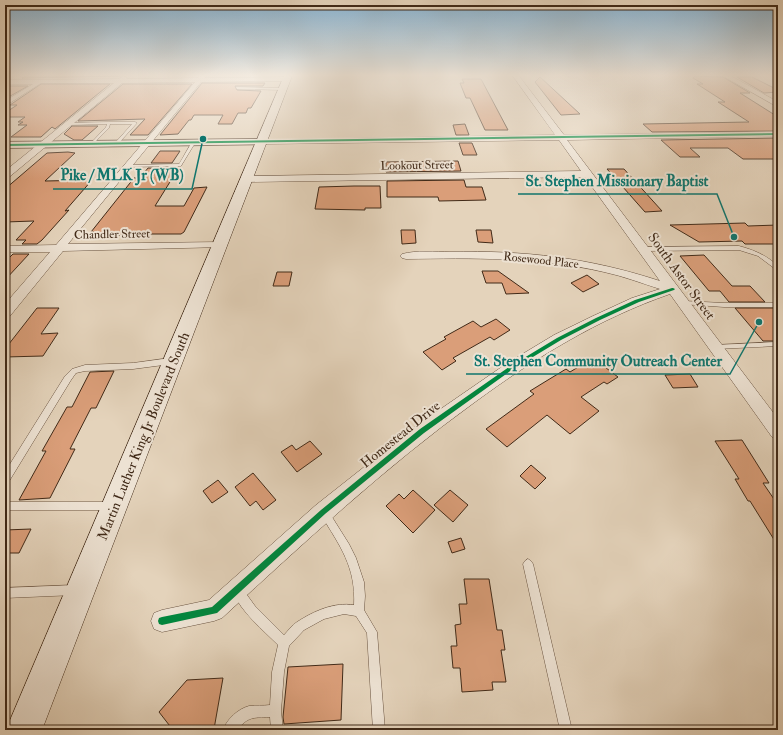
<svg xmlns="http://www.w3.org/2000/svg" width="783" height="735" font-family="'IM FELL Double Pica',serif">
  <rect width="100%" height="100%" fill="#e4d3bb"/>
  <filter id="stains"><feTurbulence type="fractalNoise" baseFrequency=".005" numOctaves="4"/><feColorMatrix values="0 0 0 0 .2 0 0 0 0 .09 0 0 0 0 .02 0 0 0 .5 -.17"/></filter>
  <radialGradient id="worn" r=".72"><stop offset=".6" stop-color="#630" stop-opacity="0"/><stop offset="1" stop-color="#630" stop-opacity=".3"/></radialGradient>
  <!-- building -->
  <g fill="#da9e79" stroke="#412a18">
    <path d="M26 76H120L22 78Z"/>
    <path d="M695 76 723 77 750 93H740L778 117V131L652 132 643 124 749 122 718 102H725L697 84H703L693 78Z"/>
    <path d="M540 77 580 114 561 115 535 82Z"/>
    <path d="M737 77H752L778 90V92L764 93Z"/>
    <path d="M462 79H481L508 130H485L470 98H466L460 83H464Z"/>
    <path d="M202 83H265L263 86H235L237 90 261 91 251 108H248L246 113H238L232 124H218L223 115H194L191 120H189L178 134 160 135Z"/>
    <path d="M41 84H110L55 129 52 127 41 137H11L27 125H18L23 122H18L25 117H5V113L17 105H10Z"/>
    <path d="M123 84H192L148 135H130L145 119 78 121Z"/>
    <path d="M10 86H28L5 99V88Z"/>
    <path d="M465 124 469 135H456L453 125Z"/>
    <path d="M72 126H98L82 140H74L64 134Z"/>
    <path d="M778 138V159H743L728 148H690L700 157H680L661 140Z"/>
    <path d="M459 143H472L477 155H463Z"/>
    <path d="M160 151H180L172 163H151Z"/>
    <path d="M68 152 75 153 45 181 92 180 65 211 69 210 42 240 37 244H22L26 240H16L34 221 5 222V189L47 153Z"/>
    <path d="M458 161 461 171 386 172V162Z"/>
    <path d="M148 168 178 169 155 206H184L194 188 207 187 184 232 181 234H139L90 237 94 232H91L134 178H140Z"/>
    <path d="M607 169H624L662 211 645 212Z"/>
    <path d="M464 180 466 187H482L486 200 439 201 438 197H387V181Z"/>
    <path d="M354 186H380L381 208H365V210L315 209 319 187Z"/>
    <path d="M745 223 748 226 778 225V244H745L742 241 699 242 670 225Z"/>
    <path d="M401 230H415L416 243 402 244Z"/>
    <path d="M476 230H491L493 243 478 242Z"/>
    <path d="M13 254H29L5 280V262Z"/>
    <path d="M704 255 732 286H750L765 302H729L720 291H709L680 256Z"/>
    <path d="M482 271H498L529 293 506 294 502 283H486Z"/>
    <path d="M277 272H292L289 286H273Z"/>
    <path d="M587 275 599 284 583 292 571 283Z"/>
    <path d="M37 308H59L41 334 58 333 43 356 5 357V349Z"/>
    <path d="M735 308H778V341H763Z"/>
    <path d="M496 319 510 330 494 340 490 337 453 358 456 361 442 370 423 352 446 339 444 337 473 321 481 327Z"/>
    <path d="M593 358 618 377 607 384 604 382 581 397 599 411 570 434 547 415 507 447 486 429 534 394 530 391 543 383 566 369 570 372Z"/>
    <path d="M114 371 96 408H91L70 449H75L50 498 19 500 46 451H42L67 407H72L90 372Z"/>
    <path d="M690 374 698 387 673 388 665 375Z"/>
    <path d="M742 440 769 483H763L778 505V546L750 501H748L735 479H739L715 441Z"/>
    <path d="M310 441 322 454 297 472 281 452 292 445 296 450Z"/>
    <path d="M531 465 546 478 535 489 520 476Z"/>
    <path d="M253 473 276 500 263 510 256 501 250 506 235 487Z"/>
    <path d="M218 480 228 492 212 503 203 491Z"/>
    <path d="M413 490 435 510 413 533 386 506 399 494 404 499Z"/>
    <path d="M450 490 468 505 453 522 434 505Z"/>
    <path d="M31 529 19 553H5V530Z"/>
    <path d="M461 538 465 549 452 553 448 542Z"/>
    <path d="M464 579H489L497 630H502L505 650H501L506 682H492L493 690 462 692 460 668H453L451 646H457L455 625 461 624 459 604H467Z"/>
    <path d="M343 664 341 720 284 724 283 717 288 667Z"/>
    <path d="M223 678 214 729 173 730 159 712 187 680Z"/>
  </g>
  <g fill="none" stroke-linecap="round" stroke-linejoin="round">
    <!-- service casing -->
    <g stroke="#6a5441" stroke-width="1">
      <g id="service">
        <path d="M236 87 283 88 285 89 283 90 237 89Z"/>
        <path d="M109 122H135L137 123 118 144 115 143 132 124H110L109 128 92 145H91V143L106 127 107 124 68 125 66 124 68 123Z"/>
        <path d="M192 142 195 143 181 166 128 167 126 166 128 165 179 164Z"/>
        <path d="M739 246C754 250 766 255 778 266V271L758 256 739 250 644 251 641 249 644 247Z"/>
        <path d="M683 301 724 303H778V307H724L681 304 680 303Z"/>
        <path d="M778 342V346L716 349 713 347 716 345Z"/>
        <path d="M171 358 174 361 171 364 133 369 85 371 76 373 71 380 8 483 5 484V472L65 376 72 369 85 365 133 363Z"/>
        <path d="M5 502H111L114 503 115 506 114 509 111 510H5Z"/>
        <path d="M324 508 327 509 349 544 356 558 364 582 365 596 364 610 377 632 385 730H373L367 633 356 616 344 614 324 619 304 630 289 646 284 672 281 711 283 730H271L270 717C252 718 249 716 237 730H223C227 719 238 709 249 706 256 705 263 706 270 705L272 672 278 645C263 630 241 612 233 592L234 588 238 587 242 588 255 606 284 635C288 631 292 625 297 622 314 611 334 602 354 605 356 567 340 546 321 515L319 512 321 509Z"/>
        <path d="M528 559 531 561 533 564 572 730H560L523 564 525 561Z"/>
        <path d="M75 585 79 586 80 590 79 594 75 595 5 598V588Z"/>
      </g>
    </g>
    <!-- minor casing -->
    <g stroke="#6a5441" stroke-width="1">
      <g id="minor">
        <path d="M123 76 126 77 127 79 198 78 199 76H206L205 78 287 77 290 79 287 81 201 82 68 244 220 242 224 243 226 245 224 247 63 251 10 316 5 317V304L50 252H5V246L56 245 195 82 122 83 8 178 5 179V171L114 83H41L5 106V101L33 84H5V80L119 79Z"/>
        <path d="M513 76H519L564 135 778 132V136L567 140 778 419V439L772 437 670 294C598 319 535 358 475 402 385 467 304 543 222 618L214 621 162 632 154 629 151 621 154 613 162 610 209 600 316 505 416 426 506 364 554 335 593 316 632 298 660 289C641 283 623 276 604 272 539 257 472 258 406 259L402 258 400 256 402 254C417 250 435 252 450 252 524 250 590 258 660 281L585 177 247 182 242 179 247 176 581 171 559 140 262 144 258 142 262 140 555 135Z"/>
        <path d="M723 76H731L778 102V107Z"/>
      </g>
    </g>
    <!-- tertiary casing -->
    <g stroke="#6a5441" stroke-width="2">
      <path id="tertiary" d="M262 139 267 142 265 144 5 148V142Z"/>
    </g>
    <!-- secondary casing -->
    <g stroke="#412a18" stroke-width="1">
      <path id="secondary" d="M284 76H292L42 730H6Z"/>
    </g>
    <!-- service -->
    <use href="#service" fill="#ede2d3" fill-rule="evenodd"/>
    <!-- minor -->
    <use href="#minor" fill="#ede2d3" fill-rule="evenodd"/>
    <!-- tertiary -->
    <use href="#tertiary" fill="#ede2d3" fill-rule="evenodd"/>
    <!-- secondary -->
    <use href="#secondary" fill="#ede2d3" fill-rule="evenodd"/>
    <!-- cycleway casing -->
    <g stroke="#ede2d3" stroke-width="3">
      <g id="cycleway">
        <path d="M778 133V135L5 146V144Z"/>
        <path d="M672 288H673L675 289 674 290 639 302 600 320 561 340 513 369 424 433 325 514 217 613 162 625 159 624 158 621 159 618 162 617 212 607 321 510 420 429 509 367 557 338 596 318 635 300Z"/>
      </g>
    </g>
    <!-- cycleway -->
    <use href="#cycleway" fill="#00873e" fill-rule="evenodd"/>
  </g>
  <!-- sky -->
  <linearGradient id="sky" x2="0" y2="1"><stop stop-color="#88b5d5"/><stop offset="0.42" stop-color="#f3ebe0"/><stop offset="1" stop-color="#f3ebe0" stop-opacity="0"/></linearGradient>
  <rect width="783" height="179" fill="url(#sky)"/>
  <g text-anchor="middle" stroke-width="4" stroke-linejoin="round" paint-order="stroke">
    <!-- far-street labels -->
    <g font-size="12" fill="#412a18" stroke="#ede2d3">
      <text transform="translate(417 165) rotate(-1)" y="4">Lookout Street</text>
      <text transform="translate(112 234) rotate(-1)" y="4">Chandler Street</text>
      <text transform="translate(541 260) rotate(6)" y="4">Rosewood Place</text>
    </g>
    <!-- street labels -->
    <g font-size="14" fill="#412a18" stroke="#ede2d3">
      <text transform="translate(682 276) rotate(54)" y="5">South Astor Street</text>
      <text transform="translate(400 434) rotate(-39)" y="5">Homestead Drive</text>
      <text transform="translate(143 436) rotate(-68)" y="5">Martin Luther King Jr Boulevard South</text>
    </g>
  </g>
  <!-- callouts -->
  <path fill="none" stroke="#0f766e" stroke-width="1.5" d="M203 139L192 189H53M734 237L717 194H518M759 322L730 374H466"/>
  <g fill="#0f766e" stroke="#ede2d3" stroke-width="1.5">
    <circle cx="203" cy="139" r="4"/>
    <circle cx="734" cy="237" r="4"/>
    <circle cx="759" cy="322" r="4"/>
  </g>
  <g font-size="15" text-anchor="middle" font-weight="bold" fill="#0f766e" stroke="#ede2d3" stroke-width="4" stroke-linejoin="round" paint-order="stroke">
    <text x="122" y="180">Pike / MLK Jr (WB)</text>
    <text x="617" y="186">St. Stephen Missionary Baptist</text>
    <text x="598" y="366">St. Stephen Community Outreach Center</text>
  </g>
  <!-- margin -->
  <rect width="783" height="735" fill="none" stroke="#e4d3bb" stroke-width="20"/>
  <rect x="6" y="6" width="771" height="723" fill="none" stroke="#412a18" stroke-width="2"/>
  <rect x="10" y="10" width="763" height="715" fill="none" stroke="#412a18"/>
  <rect width="100%" height="100%" filter="url(#stains)"/>
  <rect width="100%" height="100%" fill="url(#worn)"/>
</svg>
